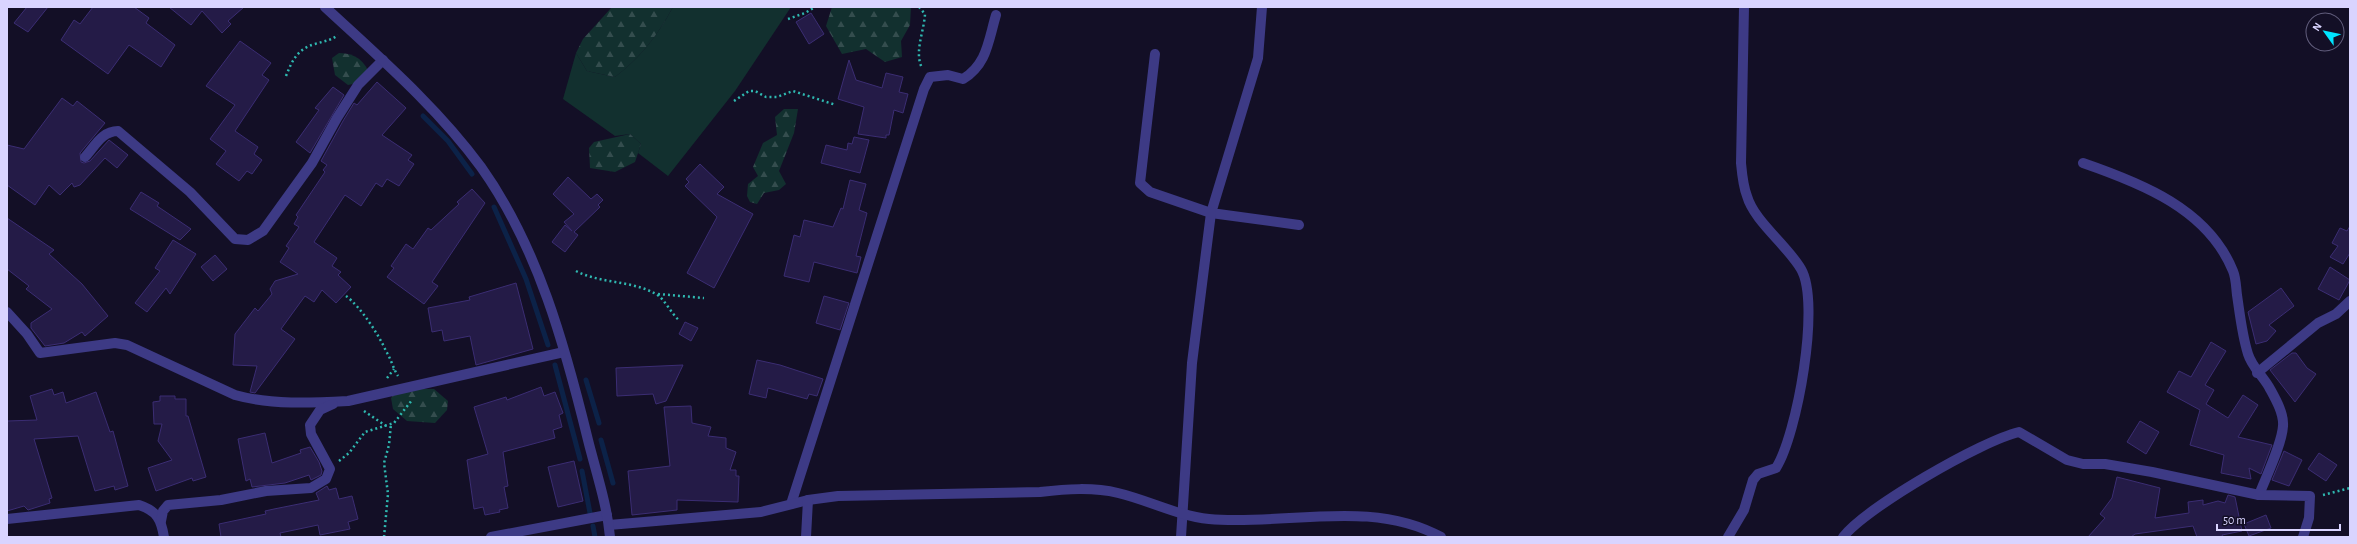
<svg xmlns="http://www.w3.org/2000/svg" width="2357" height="544" font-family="'Alegreya Sans',sans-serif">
  <defs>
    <pattern id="forest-firs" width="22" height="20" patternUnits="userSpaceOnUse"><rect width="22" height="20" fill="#12302f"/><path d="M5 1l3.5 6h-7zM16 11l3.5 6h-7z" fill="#344d4e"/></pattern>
  </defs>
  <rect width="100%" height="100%" fill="#130f26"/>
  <!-- green -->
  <path fill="#12302f" d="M673 7H791L735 91 668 176 638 153 641 144 630 134 615 136 563 99 576 53 587 71 615 77C642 56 657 36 673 7Z"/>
  <!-- forest -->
  <g fill="url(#forest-firs)">
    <path d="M612 7H673C657 36 642 56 615 77L587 71 576 53 583 39Z"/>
    <path d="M832 7H911L910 25 901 41 902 57 885 62 866 49 842 54 826 26Z"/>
    <path d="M339 53C356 53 365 61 371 77L366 81 348 85 335 75 332 58Z"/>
    <path d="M784 109H798L794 133 779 171 786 184 779 190 764 193 757 204 750 202 747 196 748 184 758 176 753 167 763 143 777 135 775 117Z"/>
    <path d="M630 134 641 144 635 162 615 172 590 168 589 148 594 142Z"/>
    <path d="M411 389H434L448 401 447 410 435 423 407 421 393 409 391 398 394 395Z"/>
  </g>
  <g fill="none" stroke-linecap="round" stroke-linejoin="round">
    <!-- stream -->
    <g stroke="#0c2248" stroke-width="5">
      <path d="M423 116 448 141 472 174"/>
      <path d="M494 207 526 279 548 345"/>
      <path d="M555 365 580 459"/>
      <path d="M586 380 599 423"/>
      <path d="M601 440 613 483"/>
      <path d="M582 471 590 513"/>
      <path d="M593 526 595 537"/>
    </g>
  </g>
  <!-- building -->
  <g fill="#241b47" stroke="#3b2d73">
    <path d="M27 7H48L28 32 14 23Z"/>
    <path d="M93 7H134L149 18 146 23 175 45 161 67 129 45 108 74 61 40 74 20 80 24Z"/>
    <path d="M169 7H244L228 21 231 24 222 33 202 11 191 25Z"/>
    <path d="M811 13 824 34 809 44 796 22Z"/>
    <path d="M240 41 271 63 262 75 269 80 235 131 258 147 254 154 262 160 252 174 247 171 239 181 216 164 226 151 210 139 235 105 206 86Z"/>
    <path d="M849 60 856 80 882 88 886 73 903 77 899 92 908 94 903 113 894 110 889 135H886V138L858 134 864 107 838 99Z"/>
    <path d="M377 82 406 108 382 135 412 155 408 160 414 164 399 186 387 179 382 187 376 183 361 206 345 195 314 242 337 258 332 266 341 272 338 275 351 287 336 303 322 290 314 302 305 296 281 329 295 339 255 393 250 392 257 366 233 365 235 334 255 308 258 311 272 294 270 289 275 281 298 274 280 262 289 248 286 246 299 227 294 224 298 217 296 215 325 172 323 170 327 165 321 161 343 121 354 103 357 105Z"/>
    <path d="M333 87 344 95 310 153 296 142 319 110 315 108Z"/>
    <path d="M62 98 73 106 77 101 105 123 80 153 81 162 84 163 90 161 109 140 128 155 117 168 105 158 80 185 74 187 72 183 60 195 49 185 35 205 7 185V145L24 149Z"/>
    <path d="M854 137 869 140 860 173 821 163 826 145 847 150 848 143 852 144Z"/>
    <path d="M700 164 724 187 717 194 753 214 714 288 687 273 717 217 685 186 689 182 686 179Z"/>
    <path d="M568 177 591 199 597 194 603 200 598 205 600 207 574 232 578 235 565 252 552 242 565 225 572 231 564 222 574 214 553 194Z"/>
    <path d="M850 180 866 184 859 210 867 213 856 256 861 257 857 273 814 262 809 282 784 276 794 235 800 237 804 220 833 227 841 208 843 209Z"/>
    <path d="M472 189 485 203 432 282 438 286 424 304 387 277 394 268 391 266 406 244 413 249 428 228 431 230 459 204 457 202Z"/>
    <path d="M141 192 159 203 157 206 191 229 180 240 130 209Z"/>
    <path d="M7 218 54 250 49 254 82 284 108 316 85 336 82 332 64 343 45 346 31 328V323L52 309 26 289 29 286 7 269Z"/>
    <path d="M2350 226V253L2343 264 2330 257 2338 246 2332 243 2340 228 2347 231Z"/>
    <path d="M173 240 196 254 170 294 166 288 147 312 135 303 160 271 155 268Z"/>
    <path d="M215 255 227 269 213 281 201 267Z"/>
    <path d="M2330 267 2350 280 2339 300 2318 289Z"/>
    <path d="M516 283 533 349 476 365 470 336 444 341 442 330 432 332 428 308 470 300 469 297Z"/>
    <path d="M2281 288 2294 306 2269 325 2276 331 2267 341 2256 344 2248 312Z"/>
    <path d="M824 296 849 303 840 330 816 323Z"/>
    <path d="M685 322 698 328 691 341 679 334Z"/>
    <path d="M2211 342 2226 351 2205 385 2214 390 2206 404 2228 418 2243 395 2258 405 2238 437 2272 445 2261 474 2249 468 2251 479 2221 473 2224 455 2190 445 2200 410 2167 392 2179 371 2191 377Z"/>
    <path d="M2292 353H2296L2307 368 2316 374 2295 402 2270 370Z"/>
    <path d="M757 360 780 365 823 379 817 396 809 394 807 399 768 388 766 398 749 394Z"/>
    <path d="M683 365 666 401 656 404 653 394 617 396 616 368Z"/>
    <path d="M541 387 544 396 555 392 563 413 559 415 562 427 553 430 555 438 503 452 508 486 504 487 508 508 499 510 500 512 485 515 483 507 474 509 467 460 488 454 474 407 506 397 507 400Z"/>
    <path d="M52 389 54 395 63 392 66 403 96 392 110 432 113 431 128 486 115 490 114 486 95 491 78 436 34 439 52 498 49 499 50 503 28 510 24 506 7 511V421L37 420 30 396Z"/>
    <path d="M160 396H175V399H186V416H188L206 477 193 481 192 478 156 491 148 468 172 460 158 441 162 424H154L153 402 160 401Z"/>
    <path d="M691 406 692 423 711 427 708 436 726 438V448L736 452 730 470H736V476H739L738 502 677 500V510L632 515 628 471 670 466 664 407Z"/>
    <path d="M2140 421 2159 432 2146 454 2127 442Z"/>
    <path d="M265 433 272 463 301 453 300 450 310 447 319 462 322 471 321 475 311 480 309 475 285 483 252 487 250 479 246 481 238 439Z"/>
    <path d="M2284 451 2302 460 2289 486 2272 480Z"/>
    <path d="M2319 453 2337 465 2326 481 2308 469Z"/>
    <path d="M574 461 583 501 558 507 548 467Z"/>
    <path d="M2117 477 2160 488 2155 518 2189 513 2188 502 2203 500V505L2218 501 2225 503 2228 495 2235 497 2242 531 2222 535 2223 537H2197L2193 526 2135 534 2131 537H2088L2105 518 2100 514 2112 498Z"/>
    <path d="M327 486 329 490 336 488 339 499 352 496 358 519 348 522 350 529 320 535 318 525 280 533 281 537H221L219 524 266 514 265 511 274 509 319 500 316 493Z"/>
    <path d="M2266 515 2271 528 2249 536 2244 524Z"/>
  </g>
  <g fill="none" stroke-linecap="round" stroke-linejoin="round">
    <!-- path -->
    <g stroke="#2fb8b0" stroke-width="2.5" stroke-dasharray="2 3" stroke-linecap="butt">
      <path d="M919 7 925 14C924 32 914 52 922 68"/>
      <path d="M788 19 805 13 815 7"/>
      <path d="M286 76C292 61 297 49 315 44 324 41 330 41 338 35"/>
      <path d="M734 101 749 91H755L766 97H777L793 91 836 105"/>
      <path d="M576 271C601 284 631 280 656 294 665 299 671 314 680 321"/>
      <path d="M658 294 704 298"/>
      <path d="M346 296C360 306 379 335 386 351 391 359 393 368 398 376"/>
      <path d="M387 378 394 369"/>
      <path d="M364 411 386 426"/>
      <path d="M339 461 349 453 365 432 394 423 412 400"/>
      <path d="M2323 495 2350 488"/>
      <path d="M384 537 388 494 384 463 389 445 391 424"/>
    </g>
    <!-- minor -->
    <g stroke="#3d3a85" stroke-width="10">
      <path d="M1262 7 1258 58 1211 213 1299 225"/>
      <path d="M1155 54 1140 183 1150 192 1211 213 1192 363 1181 537"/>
      <path d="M85 157C95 146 102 131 118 131L190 192 235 239 248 240 263 231 312 163 337 118 358 85 383 60"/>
      <path d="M2083 163C2141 183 2208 209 2233 271 2236 278 2236 287 2237 295 2240 315 2242 335 2248 354 2252 367 2262 375 2269 387 2275 398 2284 413 2283 426 2282 444 2266 477 2259 495"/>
      <path d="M7 312 27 334 40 353 115 343 127 345 235 395C271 405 311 403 348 401L564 352"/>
      <path d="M2257 373 2318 323 2336 314 2350 301"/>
      <path d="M791 504 924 89 930 77 948 75 963 79C987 64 988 42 996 15"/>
      <path d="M7 519 139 505C157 511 161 519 164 537"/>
      <path d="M161 521 163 511 168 505 221 500 266 491 311 488 326 479 330 469 311 434 310 425 320 410 333 404"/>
      <path d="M609 525 761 512 808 500 838 496 1040 492C1066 489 1093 487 1118 493 1148 500 1178 516 1209 519 1285 526 1370 498 1441 537"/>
      <path d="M491 537 607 515"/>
      <path d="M806 537 808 500"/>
      <path d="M1728 537 1744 510 1753 480 1758 474 1776 468C1797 435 1821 303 1801 269 1787 245 1754 221 1747 196 1743 186 1742 174 1741 163L1744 7"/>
      <path d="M1843 537C1867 507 1981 441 2019 432L2067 460 2083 464H2105L2152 472 2259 495 2310 496 2309 518 2303 537"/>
    </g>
    <!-- tertiary -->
    <path stroke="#3d3a85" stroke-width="10" d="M325 7C379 57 437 107 481 167 538 247 565 346 588 440 596 472 607 504 610 537"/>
  </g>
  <!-- border -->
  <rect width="2357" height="544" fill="none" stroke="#d9d4ff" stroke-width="16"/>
  <!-- north arrow -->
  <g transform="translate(2325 32) rotate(303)"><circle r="19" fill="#130f26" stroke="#625e7d"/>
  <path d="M0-3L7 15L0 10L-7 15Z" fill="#00e5ff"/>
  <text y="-6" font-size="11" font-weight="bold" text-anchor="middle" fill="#d9d4ff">N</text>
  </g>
  <!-- scale -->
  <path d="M2217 524v6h123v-6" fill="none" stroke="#d9d4ff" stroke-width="2"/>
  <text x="2223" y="524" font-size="12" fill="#d9d4ff" stroke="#130f26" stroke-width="3" paint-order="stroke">50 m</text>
</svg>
